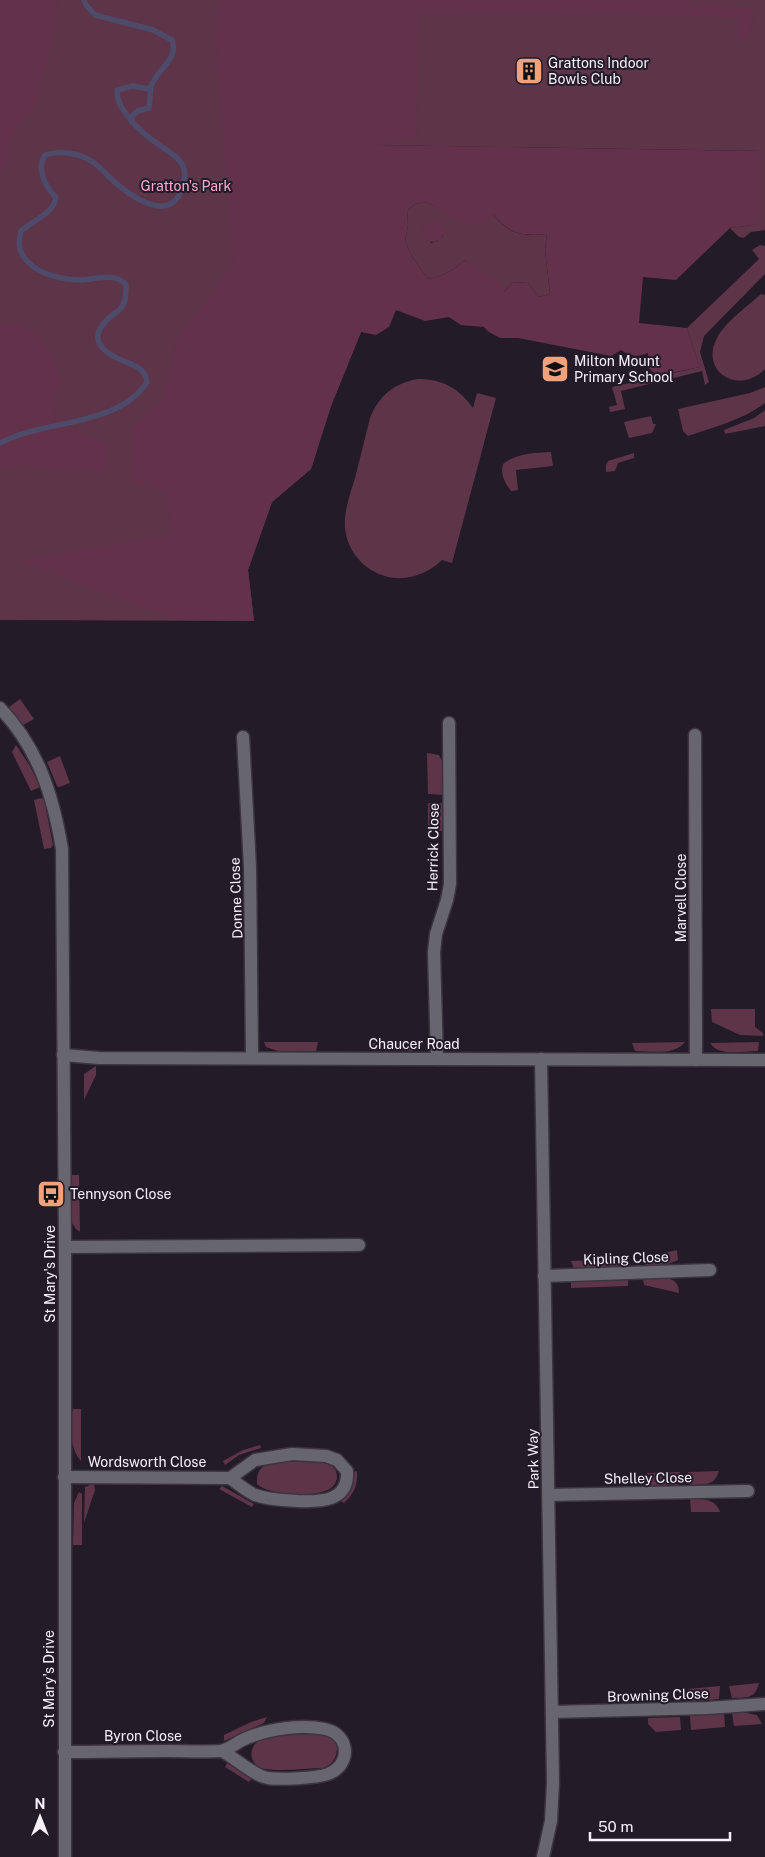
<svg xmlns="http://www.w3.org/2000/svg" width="765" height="1857" font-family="'Public Sans',sans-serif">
  <rect width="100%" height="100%" fill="#231b28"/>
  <!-- green -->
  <g fill="#5e3449" fill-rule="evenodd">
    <path d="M0 0H765V230L751 232 744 238 739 237 730 228 753 225 760 151 372 145 370 310 331 406 311 469 272 502 248 570 254 621 0 620Z"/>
    <path d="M427 202 441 209 493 214C510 235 521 236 547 234L545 250 550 294 539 297 528 283 513 282 504 292 465 260C453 270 443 277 428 279L412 257 405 241 408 225 407 211 415 204ZM429 221H436L442 225 443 236 438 241 431 243 424 225Z"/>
    <path d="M760 245 765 246V274L704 336 700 352 709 382 705 385 702 371 621 391 625 409 610 412 609 407 617 405 612 387 700 367 687 328 759 259 752 250Z"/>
    <path d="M761 294 765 295V369C739 396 699 372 717 338 725 322 748 306 761 294Z"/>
    <path d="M418 379C442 379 459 388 473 408L477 393 496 398 452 563 442 560C426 575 404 583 382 575 359 567 343 544 345 519 346 505 351 491 355 478 360 458 365 438 370 418 379 396 394 383 418 379Z"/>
    <path d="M765 387V403C743 420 714 427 688 436L683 431 678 409 750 393Z"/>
    <path d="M765 410V426L725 434 724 430 754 418Z"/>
    <path d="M651 416 653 424H656L652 433 629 438 624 422Z"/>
    <path d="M551 452 553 466 516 470 518 490 511 491C505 482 500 476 503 464 517 453 534 453 551 452Z"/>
    <path d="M634 453V458L618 463 615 471 606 472V465L608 461Z"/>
    <path d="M20 699 34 719 23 725 9 707Z"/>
    <path d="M16 745 30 766 40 787 31 791 12 752Z"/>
    <path d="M427 753 439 755 442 761 444 795 428 794Z"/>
    <path d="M60 756 70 783 59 787 57 786 47 762Z"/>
    <path d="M41 798 44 799 53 845 51 848 44 849 34 800Z"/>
    <path d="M428 803H442V831H430L428 829Z"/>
    <path d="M711 1009H755V1027L763 1033V1036L740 1035 712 1022Z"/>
    <path d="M264 1042H318L316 1051H278L266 1047Z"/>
    <path d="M685 1042C674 1056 651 1051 635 1051L632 1043Z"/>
    <path d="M759 1042 758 1051C743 1051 719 1057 710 1043Z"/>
    <path d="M370 1043H424L417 1050 411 1051 372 1050Z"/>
    <path d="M96 1066V1075L84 1100V1074Z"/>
    <path d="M71 1175H79L80 1232 76 1229 72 1223Z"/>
    <path d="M677 1250 678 1260 666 1265H645L643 1258Z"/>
    <path d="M627 1259V1266L574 1268 571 1261Z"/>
    <path d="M665 1278C674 1279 679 1283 679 1293L644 1285 643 1279Z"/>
    <path d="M628 1280V1286L571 1288V1282Z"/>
    <path d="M73 1409H81V1461C69 1448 70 1426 73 1409Z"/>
    <path d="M260 1445 261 1448 239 1455 225 1465 223 1461 243 1450Z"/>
    <path d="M303 1462C316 1462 338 1460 337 1478 336 1482 335 1485 331 1488 318 1498 269 1496 257 1484 255 1456 283 1463 303 1462Z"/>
    <path d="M357 1471C358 1485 354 1494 344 1503L341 1501 352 1486 354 1472Z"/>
    <path d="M719 1471C714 1487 704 1484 690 1485L688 1472Z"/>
    <path d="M680 1472 678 1485 647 1486V1473Z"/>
    <path d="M94 1483 95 1490 84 1523 85 1487Z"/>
    <path d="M222 1486 254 1504 252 1507 219 1489Z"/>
    <path d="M79 1492 82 1494V1545H73L74 1503Z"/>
    <path d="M690 1499C703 1499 715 1498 720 1512H691Z"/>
    <path d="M759 1683C755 1700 746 1697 732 1698L729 1686Z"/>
    <path d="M720 1686 719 1699 689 1702 688 1689Z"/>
    <path d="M742 1712 757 1715 762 1724 734 1726 732 1713Z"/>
    <path d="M724 1713 725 1727 691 1730 690 1716Z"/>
    <path d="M267 1717 264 1723 224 1741V1735L251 1722Z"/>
    <path d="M680 1717 681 1730 656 1732 648 1724V1718Z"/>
    <path d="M322 1734 334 1740 337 1746C337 1757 334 1763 324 1768 310 1768 270 1773 259 1767 246 1759 251 1742 264 1738 279 1733 306 1735 322 1734Z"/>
    <path d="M227 1763 252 1778 249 1782 225 1767Z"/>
  </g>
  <!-- forest -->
  <g fill="#63314a" fill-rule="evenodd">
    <path d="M0 0H57L52 39 36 102 14 130 6 164 0 172Z"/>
    <path d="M220 0H690V6L750 7 753 15 751 32 743 38H737V17L581 14 524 15 418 14 416 139 377 145 760 151V214L753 225 730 228 676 280 643 277 639 323 687 328 700 367 657 376 648 367V353C638 357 630 357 621 350L611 356 518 338H500L489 332 484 327 461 325 449 317 425 321 396 310 389 327 376 335 361 332 331 406 311 469 272 502 248 570 254 621 174 619 19 561 172 534 165 491 130 481 133 430 164 397 176 341 233 263 215 34ZM427 202C449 213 457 225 483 224L493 214C511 235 520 236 547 234L545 250 550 294 539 297 528 283 513 282 504 292 500 283 465 260C453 270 443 277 428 279L412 257 405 241 408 225 407 211 415 204Z"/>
    <circle cx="433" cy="231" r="11"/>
    <path d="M0 323C42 325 47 343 61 378L54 400 56 419 84 435 107 444 108 471 61 470 16 465 0 469Z"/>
  </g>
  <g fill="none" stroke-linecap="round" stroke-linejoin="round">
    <!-- stream -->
    <g stroke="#4e4a69" stroke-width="5.5">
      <path d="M132 122C124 111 117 104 117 90L133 86 149 89 151 86"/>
      <path d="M0 443C9 439 19 434 29 432 67 421 124 419 147 382 145 366 131 365 119 359 101 351 89 338 106 321 110 316 117 313 121 308 126 302 126 293 126 285 116 272 97 279 83 280 63 280 39 275 26 260 18 250 18 242 21 231 32 221 53 214 56 198 53 193 48 189 46 184 41 175 39 163 45 155 61 150 79 153 93 162 99 166 104 172 109 177 126 193 167 225 181 191 192 164 178 158 158 144 148 138 140 130 132 122V116L138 111 149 108C150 101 150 93 151 87 156 69 179 61 172 40L153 30 95 15 86 5 84 0"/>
    </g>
    <!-- minor casing -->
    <g stroke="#3c3541" stroke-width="15">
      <g id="minor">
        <path d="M0 708C38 748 53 795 62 849L65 1247V1857"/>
        <path d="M695 735 696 1060"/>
        <path d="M243 737 250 867 252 1058"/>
        <path d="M63 1055 99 1058 765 1060"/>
        <path d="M437 1059 434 952 436 934 447 900 450 884 449 723"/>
        <path d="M541 1059 553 1783 551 1821 543 1857"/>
        <path d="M65 1247 359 1245"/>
        <path d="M544 1276 710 1270"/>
        <path d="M64 1477 230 1478 255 1460 292 1454 326 1456 337 1460 347 1471C349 1502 320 1502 297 1501 283 1500 269 1500 255 1495 246 1491 238 1484 230 1478"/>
        <path d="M549 1495 748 1491"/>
        <path d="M552 1712 708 1708 765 1704"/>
        <path d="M64 1752C99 1752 133 1751 167 1751 184 1751 202 1752 220 1751 229 1750 238 1741 247 1738 268 1729 302 1724 325 1729 350 1734 352 1765 328 1774 317 1778 280 1780 268 1778 254 1776 235 1758 222 1751"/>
      </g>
    </g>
    <!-- minor -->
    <use href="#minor" stroke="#67666e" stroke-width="12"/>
  </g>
  <!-- icons -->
  <defs>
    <g id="building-square" transform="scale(1.4375)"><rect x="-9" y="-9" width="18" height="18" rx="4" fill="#f1a17c" stroke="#231b28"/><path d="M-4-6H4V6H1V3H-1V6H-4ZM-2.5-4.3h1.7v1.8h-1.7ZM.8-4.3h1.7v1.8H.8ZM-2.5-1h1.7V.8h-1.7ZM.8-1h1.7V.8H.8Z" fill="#111"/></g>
    <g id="school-square" transform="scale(1.4375)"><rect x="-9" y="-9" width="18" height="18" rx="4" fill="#f1a17c" stroke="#231b28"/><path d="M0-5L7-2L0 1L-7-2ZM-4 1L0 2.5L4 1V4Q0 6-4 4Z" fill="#111"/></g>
    <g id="bus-square" transform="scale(1.4375)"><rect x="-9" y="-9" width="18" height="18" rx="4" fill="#f1a17c" stroke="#231b28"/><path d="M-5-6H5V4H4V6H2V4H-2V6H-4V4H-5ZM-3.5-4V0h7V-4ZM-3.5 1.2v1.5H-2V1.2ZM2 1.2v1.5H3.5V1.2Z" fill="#111"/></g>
  </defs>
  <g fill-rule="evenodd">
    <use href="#building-square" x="529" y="71"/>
    <use href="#school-square" x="555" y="369"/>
    <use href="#bus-square" x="51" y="1194"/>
  </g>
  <g text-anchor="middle" stroke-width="4" stroke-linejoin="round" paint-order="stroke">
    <!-- poi labels -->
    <g font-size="14" fill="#f7f1fb" stroke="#231b28" text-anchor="start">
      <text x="548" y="68">Grattons Indoor<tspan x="548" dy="16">Bowls Club</tspan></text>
      <text x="574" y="366">Milton Mount<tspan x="574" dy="16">Primary School</tspan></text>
      <text x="70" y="1199">Tennyson Close</text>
    </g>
    <!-- park labels -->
    <g font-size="14" fill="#feaad2" stroke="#231b28">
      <text x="186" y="191">Gratton's Park</text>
    </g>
    <!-- street labels -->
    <g font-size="14" fill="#f7f1fb" stroke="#231b28">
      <text transform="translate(433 847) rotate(-89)" y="5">Herrick Close</text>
      <text transform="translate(236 898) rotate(-92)" y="5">Donne Close</text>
      <text transform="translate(681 898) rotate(-90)" y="5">Marvell Close</text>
      <text x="414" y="1049">Chaucer Road</text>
      <text transform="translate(626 1258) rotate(-2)" y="5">Kipling Close</text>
      <text transform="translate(50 1274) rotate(-90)" y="5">St Mary's Drive</text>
      <text transform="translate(533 1459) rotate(-91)" y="5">Park Way</text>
      <text x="147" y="1467">Wordsworth Close</text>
      <text transform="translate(648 1478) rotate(-1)" y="5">Shelley Close</text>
      <text transform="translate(49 1679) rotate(-90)" y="5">St Mary's Drive</text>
      <text transform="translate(658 1695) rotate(-2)" y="5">Browning Close</text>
      <text x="143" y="1741">Byron Close</text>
    </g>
  </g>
  <!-- north arrow -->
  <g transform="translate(40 1817)" stroke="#231b28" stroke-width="4" paint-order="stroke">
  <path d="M0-4L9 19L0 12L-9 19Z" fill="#f7f1fb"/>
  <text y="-8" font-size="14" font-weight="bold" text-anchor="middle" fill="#f7f1fb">N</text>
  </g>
  <!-- scale -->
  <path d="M590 1832v8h140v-8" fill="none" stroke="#f7f1fb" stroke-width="2.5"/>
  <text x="598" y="1832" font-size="15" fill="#f7f1fb" stroke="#231b28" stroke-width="4" paint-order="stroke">50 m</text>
</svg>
